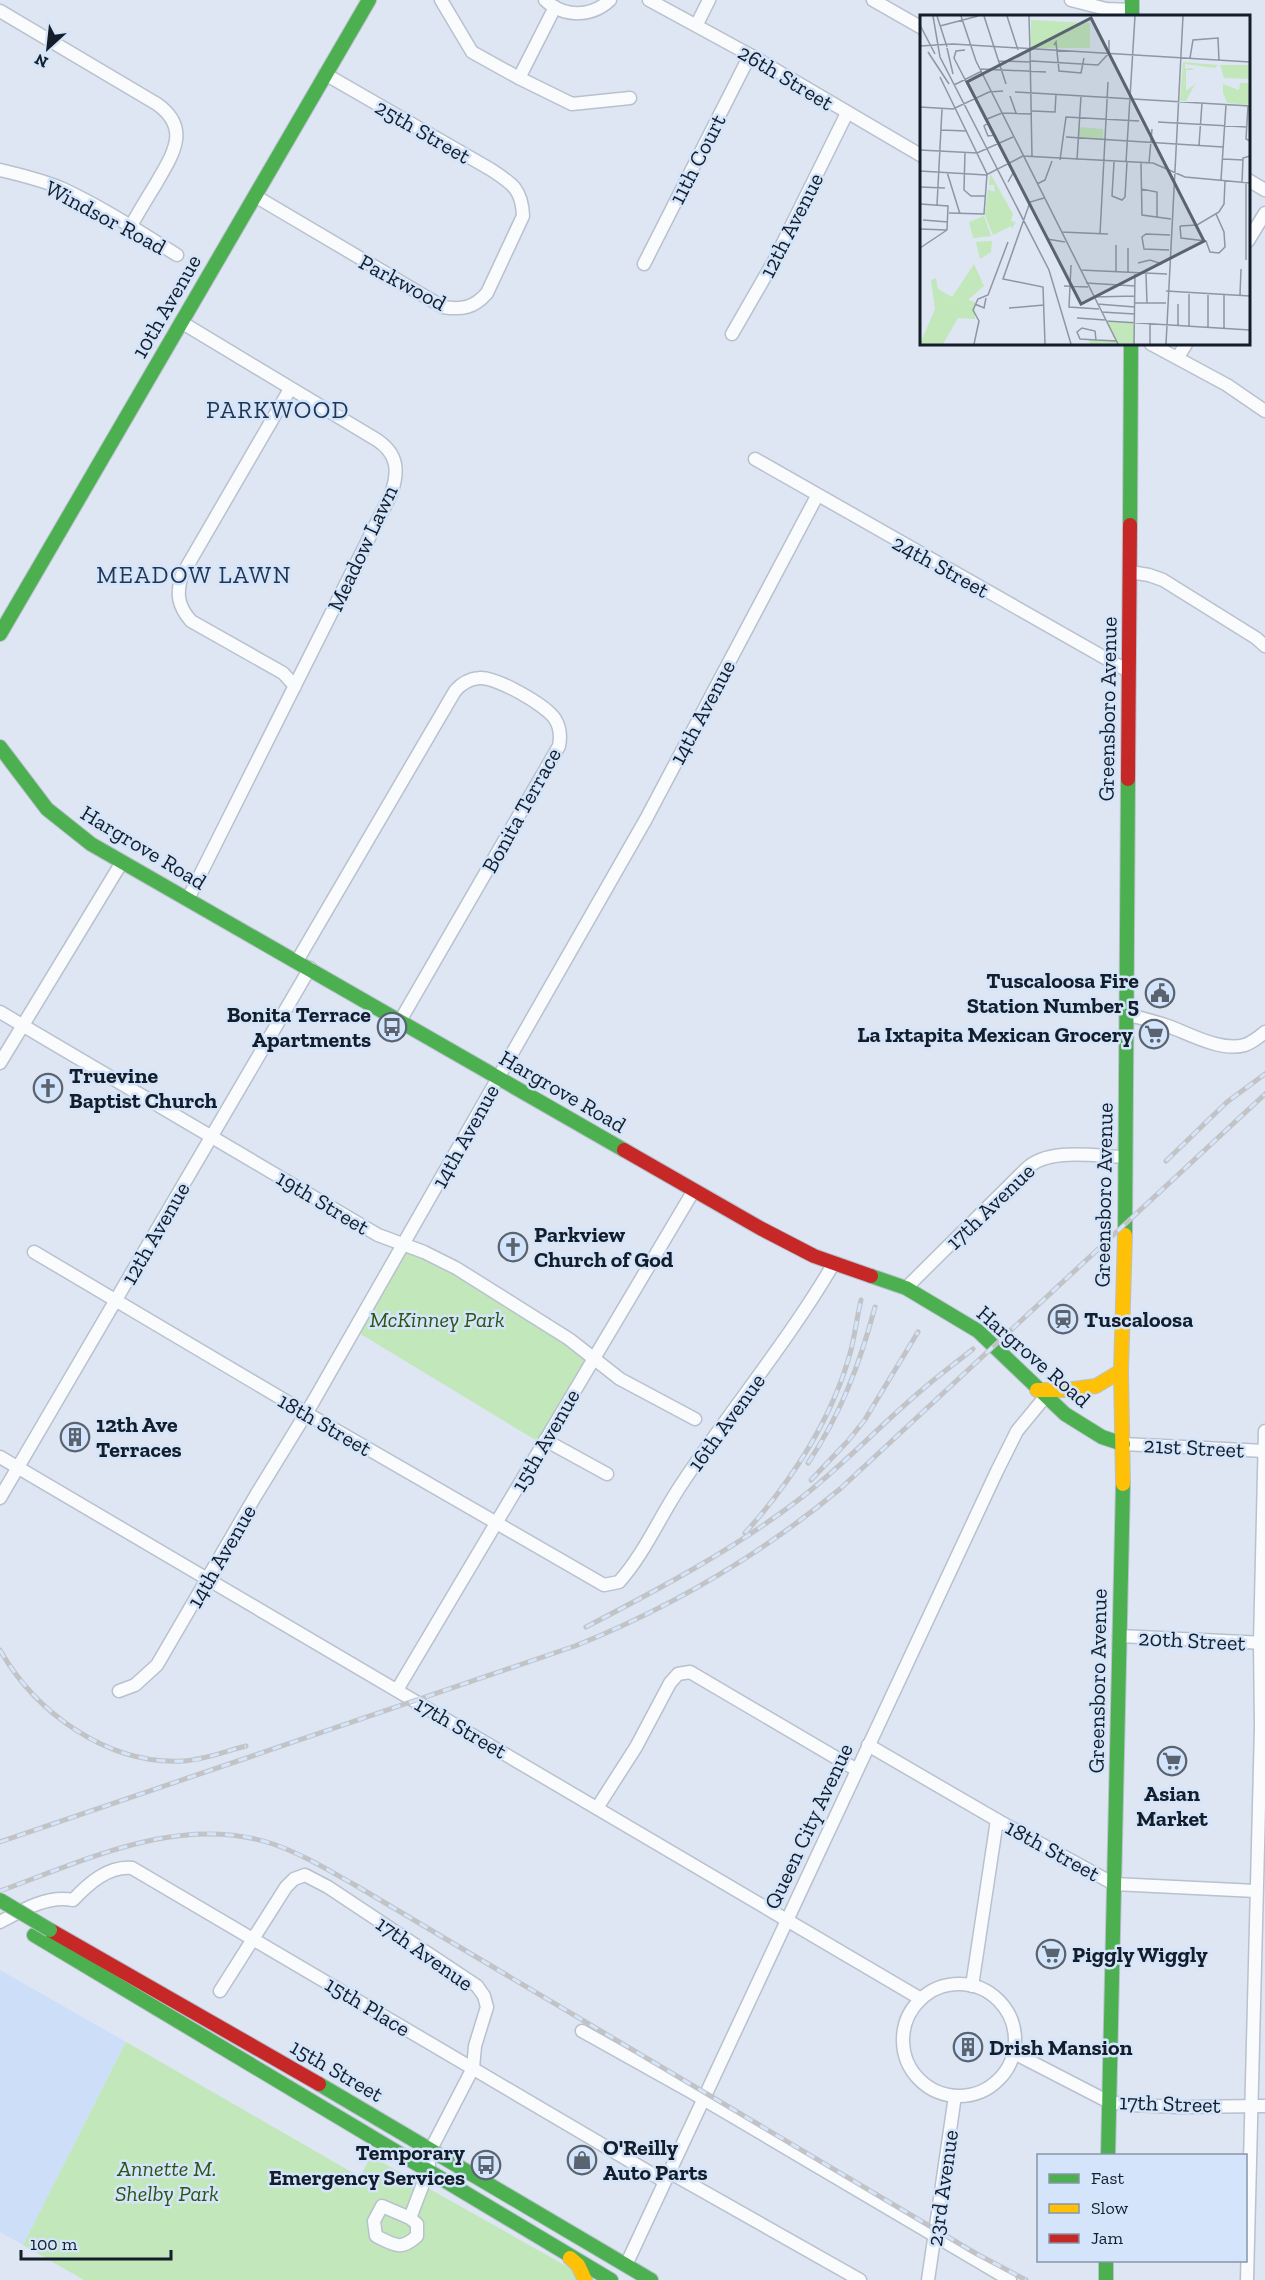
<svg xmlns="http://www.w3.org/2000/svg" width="1265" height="2280" font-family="'Zilla Slab',serif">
  <rect width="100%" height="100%" fill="#dde6f2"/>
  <!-- built -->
  <path fill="#cddff8" d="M0 1970 126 2042 23 2245 0 2232Z"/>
  <!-- green -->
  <g fill="#c2e7ba">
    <path d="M405 1244 594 1358 542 1444 354 1330Z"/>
    <path d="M126 2042 360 2177 371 2156 591 2280H84L23 2245Z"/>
  </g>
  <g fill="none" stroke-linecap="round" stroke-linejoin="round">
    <!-- street casing -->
    <g stroke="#b8c1cd" stroke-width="15">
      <g id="street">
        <path d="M441 0 472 52 519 78 572 104 630 98"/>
        <path d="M545 0C564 18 592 17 610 0"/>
        <path d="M649 0 750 55 922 156"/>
        <path d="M873 0 922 28"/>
        <path d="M1071 0 1106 9 1132 10"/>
        <path d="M0 11 157 104C191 128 173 154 157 182 148 197 139 211 131 226"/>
        <path d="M697 24 709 0"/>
        <path d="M519 78 555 7"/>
        <path d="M0 170C21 175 43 180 63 189 102 207 140 232 177 255"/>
        <path d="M1248 180 1265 190"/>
        <path d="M255 196 443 307C462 310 474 308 487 293L523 216C522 188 511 183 490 169L325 74"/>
        <path d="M1248 241 1265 213"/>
        <path d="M644 264 750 55"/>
        <path d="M181 322 377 440C398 454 399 471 391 494L188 899"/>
        <path d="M732 334 774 261 847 113"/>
        <path d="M1151 344 1227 385 1265 411"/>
        <path d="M1178 357 1186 344"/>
        <path d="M290 389 182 575C176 594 178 606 191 621L283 673 295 686"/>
        <path d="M755 459 1128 671"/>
        <path d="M1130 572 1149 575 1163 580 1256 638 1265 646"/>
        <path d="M297 961 455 691C461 684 469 679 479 678 495 676 546 705 555 719 560 727 561 736 559 746L400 1021"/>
        <path d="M0 1012 378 1235 424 1252 456 1268 569 1339 620 1379 695 1419"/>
        <path d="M1126 1014C1140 1018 1154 1021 1168 1026 1190 1034 1221 1052 1245 1045 1253 1042 1259 1037 1265 1032"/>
        <path d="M0 1063 122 862"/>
        <path d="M34 1252 306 1413 604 1585 619 1582C645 1553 661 1514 683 1482 732 1408 789 1340 834 1263"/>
        <path d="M906 1288 1026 1169C1048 1147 1095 1156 1124 1157"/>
        <path d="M545 1440 607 1474"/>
        <path d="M1123 1444 1265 1451"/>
        <path d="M0 1457 921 1999"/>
        <path d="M0 1498 310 968"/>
        <path d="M1119 1636 1265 1643"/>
        <path d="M397 1690 694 1190"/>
        <path d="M119 1691 135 1685 157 1665 256 1495 313 1402 646 819 817 496"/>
        <path d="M868 1745 997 1820 1114 1884 1256 1891"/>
        <path d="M597 1808 636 1747 670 1683 678 1674 690 1672 857 1770"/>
        <path d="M0 1922C22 1910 48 1895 73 1900 89 1883 108 1866 132 1868L664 2181"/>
        <circle cx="959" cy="2040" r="56"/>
        <path d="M972 1986 997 1820"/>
        <path d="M220 1991 286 1887 294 1879 305 1875 328 1887 477 1986 484 1996 487 2007 475 2046 473 2068 431 2149 428 2171 410 2218"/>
        <path d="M582 2031 693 2093 1010 2280"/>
        <path d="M1014 2053 1109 2102 1131 2105 1180 2107 1265 2106"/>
        <path d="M669 2172 860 2280"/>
        <path d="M382 2206 410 2218 417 2224V2236C401 2251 394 2245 376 2236L374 2221Z"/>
        <path d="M626 2265 997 1471 1017 1431 1045 1397"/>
        <path d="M928 2280 955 2096"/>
        <path d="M1247 2280 1261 1727 1260 1643 1265 1431"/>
      </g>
    </g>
    <!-- fast casing -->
    <g stroke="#b8c1cd" stroke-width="16">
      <g id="fast">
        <path d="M1132 0V16"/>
        <path d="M1130 525 1131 344"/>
        <path d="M0 634 369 0"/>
        <path d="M0 747 47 809 91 844 624 1150"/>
        <path d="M1125 1235 1128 779"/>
        <path d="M871 1276 906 1288 978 1331 1065 1414 1102 1437 1123 1444"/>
        <path d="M34 1935 611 2280"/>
        <path d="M319 2084 651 2280"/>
        <path d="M1108 2156 1123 1484"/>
        <path d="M1106 2260V2280"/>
      </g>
    </g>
    <!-- slow casing -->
    <g stroke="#b8c1cd" stroke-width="16">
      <g id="slow">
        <path d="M1037 1390H1066L1096 1386 1121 1371"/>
        <path d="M1123 1484 1121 1371 1125 1235"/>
        <path d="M570 2258 578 2265 585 2280"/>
      </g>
    </g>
    <!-- jam casing -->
    <g stroke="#b8c1cd" stroke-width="16">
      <g id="jam">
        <path d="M1128 779 1130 525"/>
        <path d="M624 1150 760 1228 814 1256 871 1276"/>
        <path d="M50 1930 319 2084"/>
      </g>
    </g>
    <!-- street -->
    <use href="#street" stroke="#fafbfd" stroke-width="12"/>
    <!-- fast -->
    <use href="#fast" stroke="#4caf50" stroke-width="14"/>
    <!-- slow -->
    <use href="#slow" stroke="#ffc107" stroke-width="14"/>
    <!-- jam -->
    <use href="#jam" stroke="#c62828" stroke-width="14"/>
    <!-- rail casing -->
    <g stroke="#c1c3c7" stroke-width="5">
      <g id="rail">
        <path d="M1166 1161 1227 1102 1265 1074"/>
        <path d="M808 1463C841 1414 860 1363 875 1307"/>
        <path d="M811 1480 847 1442 864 1421 918 1332"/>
        <path d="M745 1533C791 1482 833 1418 851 1350 855 1334 857 1317 861 1300"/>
        <path d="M586 1627C659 1589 731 1551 797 1501 842 1467 880 1425 923 1389 939 1375 957 1362 973 1349"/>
        <path d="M0 1650C36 1713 108 1765 183 1761 204 1760 226 1751 246 1746"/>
        <path d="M0 1842 575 1646C672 1607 759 1556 840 1489L1265 1094"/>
        <path d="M0 1891C86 1860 181 1813 273 1844 302 1854 328 1870 355 1885L975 2253 1026 2280"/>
      </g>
    </g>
    <!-- rail -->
    <use href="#rail" stroke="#d4e5fb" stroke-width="3" stroke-dasharray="9" stroke-linecap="butt"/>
    <!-- fast-bridge casing -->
    <g stroke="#b8c1cd" stroke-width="16" stroke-linecap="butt">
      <path id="fast-bridge" d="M0 1900 50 1930"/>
    </g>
    <!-- fast-bridge -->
    <use href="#fast-bridge" stroke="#4caf50" stroke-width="14"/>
  </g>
  <!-- icons -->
  <defs>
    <g id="civic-ring" transform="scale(1.5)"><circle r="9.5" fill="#d4e5fb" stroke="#5a6471" stroke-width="1.5"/><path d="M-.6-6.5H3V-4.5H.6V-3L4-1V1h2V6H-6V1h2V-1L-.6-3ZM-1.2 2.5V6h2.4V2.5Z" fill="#5a6471"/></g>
    <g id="bus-ring" transform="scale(1.5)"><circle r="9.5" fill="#d4e5fb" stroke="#5a6471" stroke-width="1.5"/><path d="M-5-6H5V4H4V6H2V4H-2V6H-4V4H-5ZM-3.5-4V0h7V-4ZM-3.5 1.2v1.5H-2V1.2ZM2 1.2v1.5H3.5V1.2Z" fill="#5a6471"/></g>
    <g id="supermarket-ring" transform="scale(1.5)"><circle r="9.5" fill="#d4e5fb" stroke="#5a6471" stroke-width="1.5"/><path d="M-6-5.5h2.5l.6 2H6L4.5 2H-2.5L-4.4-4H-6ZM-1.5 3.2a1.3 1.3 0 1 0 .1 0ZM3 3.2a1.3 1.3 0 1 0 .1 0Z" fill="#5a6471"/></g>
    <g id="church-ring" transform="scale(1.5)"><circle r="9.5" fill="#d4e5fb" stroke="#5a6471" stroke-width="1.5"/><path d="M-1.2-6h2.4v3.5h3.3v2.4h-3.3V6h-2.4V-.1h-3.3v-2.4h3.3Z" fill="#5a6471"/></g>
    <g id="station-ring" transform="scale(1.5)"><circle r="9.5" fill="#d4e5fb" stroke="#5a6471" stroke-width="1.5"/><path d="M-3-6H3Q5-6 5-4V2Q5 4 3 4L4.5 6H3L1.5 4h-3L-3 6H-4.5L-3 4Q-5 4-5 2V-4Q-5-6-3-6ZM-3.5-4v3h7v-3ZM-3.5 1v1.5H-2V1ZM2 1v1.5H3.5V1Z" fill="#5a6471"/></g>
    <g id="building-ring" transform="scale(1.5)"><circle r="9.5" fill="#d4e5fb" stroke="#5a6471" stroke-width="1.5"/><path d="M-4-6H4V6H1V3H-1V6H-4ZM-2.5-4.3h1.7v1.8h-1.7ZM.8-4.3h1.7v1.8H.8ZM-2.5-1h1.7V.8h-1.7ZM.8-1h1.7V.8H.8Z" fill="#5a6471"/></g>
    <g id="shop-ring" transform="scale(1.5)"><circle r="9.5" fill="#d4e5fb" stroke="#5a6471" stroke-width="1.5"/><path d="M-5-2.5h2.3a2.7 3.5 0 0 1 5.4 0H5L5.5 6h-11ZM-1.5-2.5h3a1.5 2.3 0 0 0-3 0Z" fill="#5a6471"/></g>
  </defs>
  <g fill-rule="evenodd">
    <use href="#civic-ring" x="1160" y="993"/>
    <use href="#bus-ring" x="392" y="1027"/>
    <use href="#supermarket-ring" x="1154" y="1034"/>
    <use href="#church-ring" x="48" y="1088"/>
    <use href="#church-ring" x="513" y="1247"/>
    <use href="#station-ring" x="1063" y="1319"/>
    <use href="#building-ring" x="75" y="1437"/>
    <use href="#supermarket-ring" x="1172" y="1761"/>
    <use href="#supermarket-ring" x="1051" y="1954"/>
    <use href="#building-ring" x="968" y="2047"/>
    <use href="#shop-ring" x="582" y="2160"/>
    <use href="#bus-ring" x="486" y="2165"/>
  </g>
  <g text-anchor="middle" stroke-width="5" stroke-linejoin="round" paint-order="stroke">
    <!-- street labels -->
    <g font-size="22" fill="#141e2b" stroke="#d4e5fb">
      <text transform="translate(786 77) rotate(31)" y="8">26th Street</text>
      <text transform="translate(423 131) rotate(30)" y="8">25th Street</text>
      <text transform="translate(697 159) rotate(-63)" y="8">11th Court</text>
      <text transform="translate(106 217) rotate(28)" y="8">Windsor Road</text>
      <text transform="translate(791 225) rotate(-63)" y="8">12th Avenue</text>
      <text transform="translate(403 282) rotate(28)" y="8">Parkwood</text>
      <text transform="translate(166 306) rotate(-60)" y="8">10th Avenue</text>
      <text transform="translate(362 548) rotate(-65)" y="8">Meadow Lawn</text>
      <text transform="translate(941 566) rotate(29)" y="8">24th Street</text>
      <text transform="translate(1107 709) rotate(-89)" y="8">Greensboro Avenue</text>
      <text transform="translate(702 712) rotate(-62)" y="8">14th Avenue</text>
      <text transform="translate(521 810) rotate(-61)" y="8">Bonita Terrace</text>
      <text transform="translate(144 847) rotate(31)" y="8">Hargrove Road</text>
      <text transform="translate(563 1091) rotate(30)" y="8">Hargrove Road</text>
      <text transform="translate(465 1136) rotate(-61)" y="8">14th Avenue</text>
      <text transform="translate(1103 1195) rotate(-89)" y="8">Greensboro Avenue</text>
      <text transform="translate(323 1202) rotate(31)" y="8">19th Street</text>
      <text transform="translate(990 1206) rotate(-44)" y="8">17th Avenue</text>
      <text transform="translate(155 1233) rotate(-60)" y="8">12th Avenue</text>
      <text transform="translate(1034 1356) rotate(41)" y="8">Hargrove Road</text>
      <text transform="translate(726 1422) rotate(-54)" y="8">16th Avenue</text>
      <text transform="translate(325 1424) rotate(30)" y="8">18th Street</text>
      <text transform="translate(545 1440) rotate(-60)" y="8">15th Avenue</text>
      <text transform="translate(1194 1447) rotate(3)" y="8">21st Street</text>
      <text transform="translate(221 1556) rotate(-60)" y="8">14th Avenue</text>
      <text transform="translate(1192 1640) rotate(3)" y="8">20th Street</text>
      <text transform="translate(1097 1681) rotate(-89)" y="8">Greensboro Avenue</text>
      <text transform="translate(461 1727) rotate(30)" y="8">17th Street</text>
      <text transform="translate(808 1826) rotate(-65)" y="8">Queen City Avenue</text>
      <text transform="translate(1053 1850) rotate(29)" y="8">18th Street</text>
      <text transform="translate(425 1953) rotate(35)" y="8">17th Avenue</text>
      <text transform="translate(368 2006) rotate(31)" y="8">15th Place</text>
      <text transform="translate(337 2070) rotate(30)" y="8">15th Street</text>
      <text transform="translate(1170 2103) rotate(2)" y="8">17th Street</text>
      <text transform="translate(942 2188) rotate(-82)" y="8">23rd Avenue</text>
    </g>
    <!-- poi labels -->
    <g font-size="22" font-weight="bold" fill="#141e2b" stroke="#d4e5fb" text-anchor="start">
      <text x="1139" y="988" text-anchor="end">Tuscaloosa Fire<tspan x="1139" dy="25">Station Number 5</tspan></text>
      <text x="371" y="1022" text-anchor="end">Bonita Terrace<tspan x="371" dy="25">Apartments</tspan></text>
      <text x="1133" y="1042" text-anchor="end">La Ixtapita Mexican Grocery</text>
      <text x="69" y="1083">Truevine<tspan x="69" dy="25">Baptist Church</tspan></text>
      <text x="534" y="1242">Parkview<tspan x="534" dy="25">Church of God</tspan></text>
      <text x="1084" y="1327">Tuscaloosa</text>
      <text x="96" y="1432">12th Ave<tspan x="96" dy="25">Terraces</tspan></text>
      <text x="1172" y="1801" text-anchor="middle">Asian<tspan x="1172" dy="25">Market</tspan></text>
      <text x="1072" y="1962">Piggly Wiggly</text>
      <text x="989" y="2055">Drish Mansion</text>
      <text x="603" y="2155">O'Reilly<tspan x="603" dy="25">Auto Parts</tspan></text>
      <text x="465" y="2160" text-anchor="end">Temporary<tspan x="465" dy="25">Emergency Services</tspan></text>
    </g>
    <!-- park labels -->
    <g font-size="22" font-style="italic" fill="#2d5412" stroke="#d4e5fb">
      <text x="437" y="1327">McKinney Park</text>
      <text x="167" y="2176">Annette M.<tspan x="167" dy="25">Shelby Park</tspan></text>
    </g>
    <!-- neighbourhood labels -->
    <g font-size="24" letter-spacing="1.5" fill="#203653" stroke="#d4e5fb">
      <text x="278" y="418">PARKWOOD</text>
      <text x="194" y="583">MEADOW LAWN</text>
    </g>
  </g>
  <!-- overview -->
  <g transform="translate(920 15)">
    <rect width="330" height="330" fill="#dde6f2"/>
    <path d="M111 5 170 8V33H111ZM263 47 298 50 295 53 265 49V54L272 53 274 55H266V76L275 69 266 86H260ZM300 50H330V64L304 63ZM320 68H330V90L307 88 303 78V69L319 75ZM159 112 183 114V125L159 123ZM70 158 93 199 91 206 96 207 92 214 91 211 73 220 65 200 68 174 75 177 74 170H69ZM64 201 71 221 53 223 49 207ZM72 226 71 237 60 244 56 227ZM54 249 64 271 48 285 55 287V304L38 303 23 329H0L15 294 11 265 16 263 18 274 32 282ZM186 306 215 308 214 329H170L169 324 196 326Z" fill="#c2e7ba"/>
    <path fill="none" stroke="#8d96a2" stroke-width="1.5" d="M13 1 20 42 129 255 151 329M17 1 27 32M41 1 56 46 198 329M64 1 86 69M87 1 98 35M109 1 110 36M0 10 15 39M20 11 58 1M134 30 136 27 139 56 161 58 164 43M0 31 33 29 330 47M27 33 33 59M45 35 36 36 34 43 93 158 88 167M110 36 112 142M8 37 29 69M270 43 273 25 298 23 299 46M79 46 111 47M111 46 178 50 189 38V25M61 54 126 57M20 62 67 159 64 199 29 198M34 70 62 56M95 77 330 91M90 81 96 98M328 91 326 124 330 126M0 92 33 94 69 77 83 76M112 96 135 97 136 79M67 104 82 98 112 99M69 107 64 111 68 121 75 120M238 107 327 112M21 115 47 116M146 122 303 132M279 130 282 88M0 135 57 138 93 122M45 137 44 175 51 181H65M103 141 233 148 265 162 330 168M303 144 323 145M140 145 146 102 219 106M157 145 161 81M194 147 192 181 202 185 205 182 207 147M206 147 215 1M221 148 222 200 251 204M229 148 232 114M0 156 66 160 103 141M27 157 40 199M301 165 306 90M322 168 323 143 330 141M117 169 125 165 132 146M0 172 25 173M221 174 237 177V203M124 183 110 187 83 264 123 272 125 329M0 189 28 191 27 215M17 190 22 94M3 205 28 207M260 211 261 223 286 226 290 237 299 238 305 232 304 217 296 199M260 211 277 210 299 197 304 189 305 166M0 214 27 215M141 217 188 219M180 219 188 67M127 224 145 227M0 233 27 215M208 233V258M249 235 224 234 222 222 226 219 250 220M326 245V168M218 248 230 245 242 249M151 250 149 292 179 294M160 255 247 259M196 258V230M226 259 227 288M166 268 215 271M144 271 168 272M246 276 330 281M304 279V313M320 280 321 254M173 282 215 281M215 288H246M55 289 64 293 66 283M177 289 215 292M89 293 124 290M181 297 215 299M157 303 185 305M186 306 330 315M230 309V329M258 310V289M269 311V277M288 312V278M176 325 175 316 162 313 157 317 160 324 176 325 197 326M54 329 59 306 53 295 58 284 68 280 88 227M214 329 215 259M246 329 263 1"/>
    <path fill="#5a6471" fill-opacity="0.15" stroke="#5a6471" stroke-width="3" d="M171 3 284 226 161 289 47 67Z"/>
    <rect width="330" height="330" fill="none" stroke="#141e2b" stroke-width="3"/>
  </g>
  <!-- legend -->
  <rect x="1037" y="2154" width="210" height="108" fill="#d4e5fb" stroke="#8795a8" stroke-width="1.5"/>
  <rect x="1049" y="2174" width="30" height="9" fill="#4caf50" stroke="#8795a8" stroke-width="1.5"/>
  <text x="1091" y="2184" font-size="18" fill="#141e2b">Fast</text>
  <rect x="1049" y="2204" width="30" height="9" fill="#ffc107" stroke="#8795a8" stroke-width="1.5"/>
  <text x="1091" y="2214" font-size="18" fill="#141e2b">Slow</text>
  <rect x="1049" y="2234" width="30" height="9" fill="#c62828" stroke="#8795a8" stroke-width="1.5"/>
  <text x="1091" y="2244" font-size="18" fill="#141e2b">Jam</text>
  <!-- north arrow -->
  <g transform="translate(48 48) rotate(207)" stroke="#d4e5fb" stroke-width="4.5" paint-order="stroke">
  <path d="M0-4.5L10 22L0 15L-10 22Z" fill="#141e2b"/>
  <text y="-9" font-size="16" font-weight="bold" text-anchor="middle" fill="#141e2b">N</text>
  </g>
  <!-- scale -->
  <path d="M21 2250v9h150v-9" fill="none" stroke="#141e2b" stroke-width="3"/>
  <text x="30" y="2250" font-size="18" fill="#141e2b" stroke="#d4e5fb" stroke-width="4.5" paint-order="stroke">100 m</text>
</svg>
